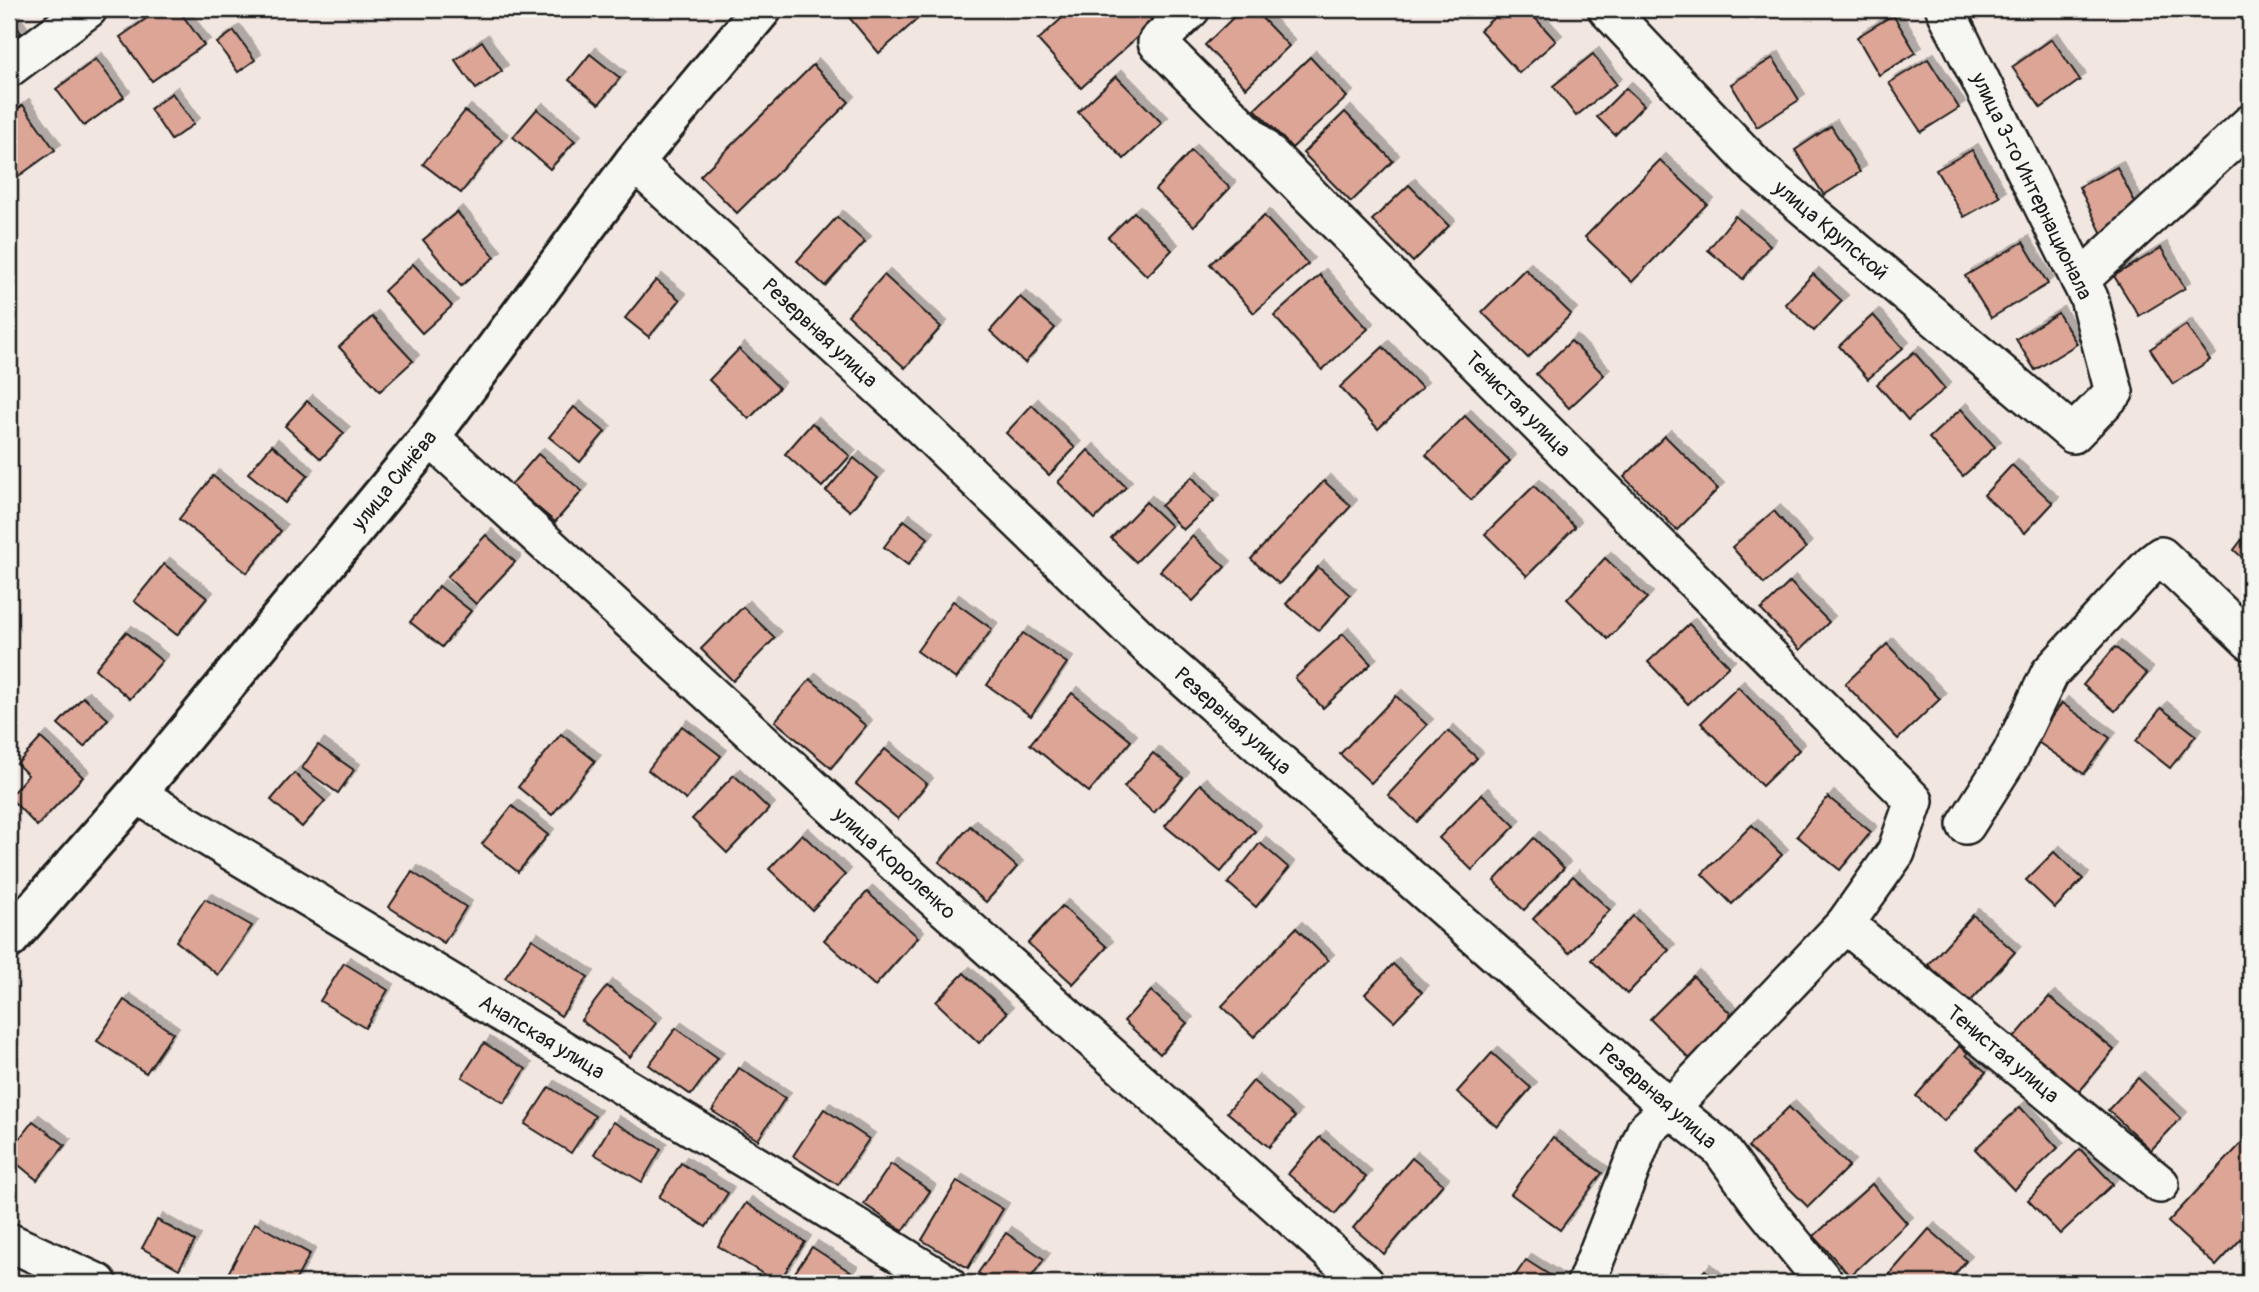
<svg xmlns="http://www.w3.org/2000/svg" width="2259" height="1292" font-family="Pangolin,sans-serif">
  <defs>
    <filter id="shadow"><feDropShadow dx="6" dy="-6" stdDeviation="0" flood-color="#0004"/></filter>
  </defs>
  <rect width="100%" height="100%" fill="#f1e6e0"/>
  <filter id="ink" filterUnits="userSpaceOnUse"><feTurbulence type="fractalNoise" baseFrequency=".0143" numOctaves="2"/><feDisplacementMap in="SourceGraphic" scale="14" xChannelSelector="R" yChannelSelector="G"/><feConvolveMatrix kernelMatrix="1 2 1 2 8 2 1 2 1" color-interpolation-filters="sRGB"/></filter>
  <g filter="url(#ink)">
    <!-- building -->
    <g fill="#dda596" stroke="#1c1c1c" stroke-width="2" filter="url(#shadow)">
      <path d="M160 9H178L204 45 152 81 120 37Z"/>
      <path d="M842 9H929L879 53Z"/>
      <path d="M1072 9H1142L1154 22 1081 88 1038 40Z"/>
      <path d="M1242 9H1253L1289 46 1246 88 1205 45Z"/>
      <path d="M1504 9H1527L1556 41 1519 73 1480 30Z"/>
      <path d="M9 15 21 33 9 41Z"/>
      <path d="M1893 15 1916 53 1879 75 1857 37Z"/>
      <path d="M234 31 255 60 238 72 217 43Z"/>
      <path d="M2052 39 2080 80 2041 108 2012 67Z"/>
      <path d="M482 41 502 71 476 89 455 60Z"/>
      <path d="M590 54 620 78 599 104 569 80Z"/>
      <path d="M1593 54 1616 84 1576 116 1553 86Z"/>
      <path d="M1310 57 1347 97 1292 148 1255 109Z"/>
      <path d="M1773 58 1799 100 1757 127 1731 84Z"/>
      <path d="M96 59 124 97 84 126 56 89Z"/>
      <path d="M1928 59 1959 108 1921 132 1889 83Z"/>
      <path d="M813 65 849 102 737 213 700 176Z"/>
      <path d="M1116 76 1162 123 1124 159 1078 112Z"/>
      <path d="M1626 88 1644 105 1615 135 1597 117Z"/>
      <path d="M172 93 194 124 171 140 150 109Z"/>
      <path d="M23 105 55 150 9 183V116Z"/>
      <path d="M537 109 575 141 550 169 513 137Z"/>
      <path d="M465 111 502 140 461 193 423 164Z"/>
      <path d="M1345 112 1393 161 1351 202 1303 153Z"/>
      <path d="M1831 126 1860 172 1824 195 1795 150Z"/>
      <path d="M1972 150 2000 197 1964 217 1936 170Z"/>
      <path d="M1191 151 1230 188 1194 226 1155 190Z"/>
      <path d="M1660 160 1707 204 1632 282 1585 237Z"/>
      <path d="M2117 167 2144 220 2105 240 2079 187Z"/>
      <path d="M1409 185 1449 226 1413 262 1372 220Z"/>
      <path d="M457 212 495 257 461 286 423 240Z"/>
      <path d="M1134 212 1172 250 1147 276 1108 237Z"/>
      <path d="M1264 216 1308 264 1254 313 1210 264Z"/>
      <path d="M1735 216 1770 245 1743 279 1708 250Z"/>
      <path d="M837 217 865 242 825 286 797 261Z"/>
      <path d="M2023 242 2048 284 1991 318 1965 276Z"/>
      <path d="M2161 248 2185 288 2139 316 2114 276Z"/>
      <path d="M413 264 452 306 422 333 384 291Z"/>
      <path d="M1525 269 1571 314 1528 358 1482 312Z"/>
      <path d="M1813 274 1842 301 1814 331 1785 304Z"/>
      <path d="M884 275 941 327 905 368 848 315Z"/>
      <path d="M1320 275 1368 329 1322 370 1274 316Z"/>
      <path d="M656 280 680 300 649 337 625 318Z"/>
      <path d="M1020 297 1055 328 1025 363 990 331Z"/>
      <path d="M2058 313 2077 344 2035 370 2016 339Z"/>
      <path d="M1873 315 1903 348 1868 379 1839 346Z"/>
      <path d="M372 317 413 361 380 391 339 347Z"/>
      <path d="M2186 325 2210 360 2173 384 2150 349Z"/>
      <path d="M1571 341 1604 375 1569 408 1536 374Z"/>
      <path d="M1383 347 1422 388 1378 429 1340 387Z"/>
      <path d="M739 349 779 388 749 419 709 380Z"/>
      <path d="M1914 352 1945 389 1908 420 1877 384Z"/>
      <path d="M307 401 344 433 321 459 285 426Z"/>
      <path d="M1032 405 1075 448 1049 475 1006 433Z"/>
      <path d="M574 407 605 432 580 462 549 437Z"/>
      <path d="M1961 409 1995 447 1963 476 1929 438Z"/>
      <path d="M1465 416 1510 461 1471 500 1426 455Z"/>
      <path d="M812 423 850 456 822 487 785 454Z"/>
      <path d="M1665 436 1718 489 1677 530 1624 477Z"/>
      <path d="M272 445 308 475 285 503 248 473Z"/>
      <path d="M1088 450 1126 487 1095 519 1058 482Z"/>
      <path d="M538 454 582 491 555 522 511 485Z"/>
      <path d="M854 458 878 478 850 511 826 491Z"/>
      <path d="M2012 465 2053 503 2025 533 1984 495Z"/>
      <path d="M213 476 281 531 247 573 179 519Z"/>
      <path d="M1192 477 1214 501 1183 530 1161 506Z"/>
      <path d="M1324 481 1351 506 1279 584 1251 559Z"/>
      <path d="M1534 486 1575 527 1527 576 1485 534Z"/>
      <path d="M1146 502 1171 526 1136 562 1111 538Z"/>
      <path d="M1774 511 1806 548 1764 584 1732 547Z"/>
      <path d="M904 520 928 538 908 565 884 547Z"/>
      <path d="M2250 529V565L2234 550Z"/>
      <path d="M486 535 515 562 476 604 447 577Z"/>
      <path d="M1192 536 1225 567 1193 601 1160 571Z"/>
      <path d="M1605 558 1647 598 1608 639 1567 599Z"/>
      <path d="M164 564 207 598 177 635 134 601Z"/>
      <path d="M1318 567 1350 595 1319 631 1286 604Z"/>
      <path d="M1790 582 1829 622 1800 650 1761 610Z"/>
      <path d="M439 586 471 611 442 647 410 622Z"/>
      <path d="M953 601 992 629 956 679 917 651Z"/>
      <path d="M743 607 775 638 733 681 701 649Z"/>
      <path d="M1689 624 1729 666 1688 704 1648 662Z"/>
      <path d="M126 632 162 661 130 699 95 669Z"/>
      <path d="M1023 633 1067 663 1031 716 987 685Z"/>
      <path d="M1343 634 1371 664 1323 708 1295 678Z"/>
      <path d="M1887 644 1940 699 1898 739 1845 684Z"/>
      <path d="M2115 647 2147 674 2115 711 2083 685Z"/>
      <path d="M810 679 866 726 831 768 775 721Z"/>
      <path d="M1738 687 1799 750 1762 786 1701 723Z"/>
      <path d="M1072 693 1131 741 1089 792 1030 744Z"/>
      <path d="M1396 696 1427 725 1371 783 1340 754Z"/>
      <path d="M83 697 108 719 84 747 58 724Z"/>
      <path d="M2062 703 2110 738 2084 774 2035 740Z"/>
      <path d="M2161 708 2196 735 2170 768 2136 741Z"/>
      <path d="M682 726 721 756 686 800 648 770Z"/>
      <path d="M1448 731 1477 758 1417 822 1388 795Z"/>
      <path d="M561 734 595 761 552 815 518 787Z"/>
      <path d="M41 738 83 777 37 826 9 797 28 775 17 764Z"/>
      <path d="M318 745 354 770 338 793 302 768Z"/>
      <path d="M885 749 927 784 898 819 856 784Z"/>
      <path d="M1153 753 1183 778 1154 813 1124 787Z"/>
      <path d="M294 773 325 801 302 827 271 800Z"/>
      <path d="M734 775 769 809 727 853 692 819Z"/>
      <path d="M1200 784 1255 831 1221 872 1165 826Z"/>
      <path d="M1482 794 1515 826 1472 870 1439 838Z"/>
      <path d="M1828 797 1871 832 1840 870 1797 836Z"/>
      <path d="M512 806 548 835 518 872 482 844Z"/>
      <path d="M1752 825 1782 855 1732 904 1702 874Z"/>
      <path d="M970 826 1017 867 986 902 939 862Z"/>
      <path d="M802 834 845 875 812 910 769 869Z"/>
      <path d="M1534 838 1564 868 1524 910 1494 881Z"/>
      <path d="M1260 843 1289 868 1256 907 1228 883Z"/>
      <path d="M2054 852 2083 879 2055 908 2026 880Z"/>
      <path d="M412 872 466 907 444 943 389 907Z"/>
      <path d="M1573 876 1610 910 1569 953 1533 919Z"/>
      <path d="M867 892 918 937 875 986 824 940Z"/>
      <path d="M205 899 252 926 218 975 176 941Z"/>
      <path d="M1062 906 1107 947 1073 984 1028 943Z"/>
      <path d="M1973 915 2015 952 1970 1002 1928 965Z"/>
      <path d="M1633 916 1669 950 1627 994 1591 960Z"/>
      <path d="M1296 928 1328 960 1254 1037 1222 1006Z"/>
      <path d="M532 939 588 977 561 1016 505 978Z"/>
      <path d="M344 963 388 990 365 1028 320 1001Z"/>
      <path d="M1393 964 1422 992 1394 1021 1365 994Z"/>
      <path d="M964 973 1007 1013 979 1043 936 1002Z"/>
      <path d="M1693 976 1735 1018 1693 1062 1650 1019Z"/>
      <path d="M607 986 656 1023 630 1057 581 1020Z"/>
      <path d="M1151 991 1187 1023 1160 1054 1124 1021Z"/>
      <path d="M2049 997 2114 1050 2079 1092 2014 1038Z"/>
      <path d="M124 1000 173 1033 146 1073 97 1041Z"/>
      <path d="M676 1028 718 1058 691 1095 649 1065Z"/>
      <path d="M484 1043 526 1069 504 1103 462 1077Z"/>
      <path d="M1959 1046 1968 1053 1966 1055 1986 1072 1944 1121 1916 1096Z"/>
      <path d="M1492 1053 1531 1088 1497 1127 1457 1092Z"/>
      <path d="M739 1068 785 1098 758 1140 712 1111Z"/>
      <path d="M2138 1078 2181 1118 2151 1150 2108 1110Z"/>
      <path d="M1253 1081 1295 1117 1269 1147 1227 1112Z"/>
      <path d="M549 1087 595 1116 571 1153 525 1124Z"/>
      <path d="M1789 1107 1849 1166 1808 1207 1748 1147Z"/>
      <path d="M2020 1107 2058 1148 2014 1190 1975 1149Z"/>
      <path d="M824 1109 869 1139 838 1185 793 1156Z"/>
      <path d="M33 1121 65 1145 37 1180 9 1157V1152Z"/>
      <path d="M613 1122 661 1149 642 1182 594 1154Z"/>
      <path d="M2250 1134V1229L2216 1266 2168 1222Z"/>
      <path d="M1320 1137 1366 1177 1335 1214 1288 1174Z"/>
      <path d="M1553 1137 1602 1173 1560 1230 1511 1194Z"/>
      <path d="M2080 1149 2113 1184 2060 1234 2028 1200Z"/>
      <path d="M1412 1158 1443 1184 1384 1254 1353 1228Z"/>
      <path d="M681 1163 728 1193 706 1227 659 1197Z"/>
      <path d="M891 1164 930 1191 903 1231 864 1204Z"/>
      <path d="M957 1181 1003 1209 968 1268 922 1240Z"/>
      <path d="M1872 1184 1907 1223 1850 1276 1814 1236Z"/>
      <path d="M746 1203 805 1242 778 1283 718 1246Z"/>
      <path d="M157 1220 195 1241 179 1269 142 1248Z"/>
      <path d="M255 1223 310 1254 294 1283H223Z"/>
      <path d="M1929 1229 1966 1261 1947 1283H1882Z"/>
      <path d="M1006 1233 1044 1259 1027 1283H993L978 1273Z"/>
      <path d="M812 1247 852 1273 845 1283H788Z"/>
      <path d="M1526 1260 1562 1283H1510Z"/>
      <path d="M1705 1270 1720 1283H1693Z"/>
    </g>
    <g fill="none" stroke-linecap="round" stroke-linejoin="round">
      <!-- street casing -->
      <g stroke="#1c1c1c" stroke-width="42">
        <g id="street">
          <path d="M1191 9 1157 42 1914 801 1896 852 1845 924 1670 1108 1646 1130 1586 1283"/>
          <path d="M1607 9 1758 168 2073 434 2114 392 2089 298 1945 9"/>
          <path d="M9 68 88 9"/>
          <path d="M634 162 895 401 1148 646 1670 1108 1720 1148 1757 1199 1825 1283"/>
          <path d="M2080 280 2250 124"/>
          <path d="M430 437 889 858 1365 1283"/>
          <path d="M136 794 797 1190 946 1283"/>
          <path d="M1966 825 2011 754 2050 673 2152 563 2161 556 2250 641"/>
          <path d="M1845 924 2160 1184"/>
          <path d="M9 1242 98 1283"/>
        </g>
      </g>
      <!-- secondary casing -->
      <g stroke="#1c1c1c" stroke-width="44">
        <path id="secondary" d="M9 939 136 794 430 437 634 162 762 9"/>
      </g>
      <!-- street -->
      <use href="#street" stroke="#f6f6f2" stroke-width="37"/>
      <!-- secondary -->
      <use href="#secondary" stroke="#f6f6f2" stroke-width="38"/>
    </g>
  </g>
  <g text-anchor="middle" stroke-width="6" stroke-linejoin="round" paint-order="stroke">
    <!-- street labels -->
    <g font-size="21" fill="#1c1c1c" stroke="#f6f6f2">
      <text transform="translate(2032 186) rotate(64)" y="7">улица 3-го Интернационала</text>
      <text transform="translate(1831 230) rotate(40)" y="7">улица Крупской</text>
      <text transform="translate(820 333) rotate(43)" y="7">Резервная улица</text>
      <text transform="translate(1518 404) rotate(45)" y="7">Тенистая улица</text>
      <text transform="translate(394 480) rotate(-51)" y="7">улица Синёва</text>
      <text transform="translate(1233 721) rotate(42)" y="7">Резервная улица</text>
      <text transform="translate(895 863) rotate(42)" y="7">улица Короленко</text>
      <text transform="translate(542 1037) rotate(31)" y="7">Анапская улица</text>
      <text transform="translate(2003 1054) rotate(40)" y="7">Тенистая улица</text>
      <text transform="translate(1658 1096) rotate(41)" y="7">Резервная улица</text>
    </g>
  </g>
  <!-- margin -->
  <rect width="2259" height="1292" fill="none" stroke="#f6f6f2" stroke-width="35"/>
  <rect x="18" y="18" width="2224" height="1257" fill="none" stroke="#1c1c1c" stroke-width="2.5" filter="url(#ink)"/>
</svg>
